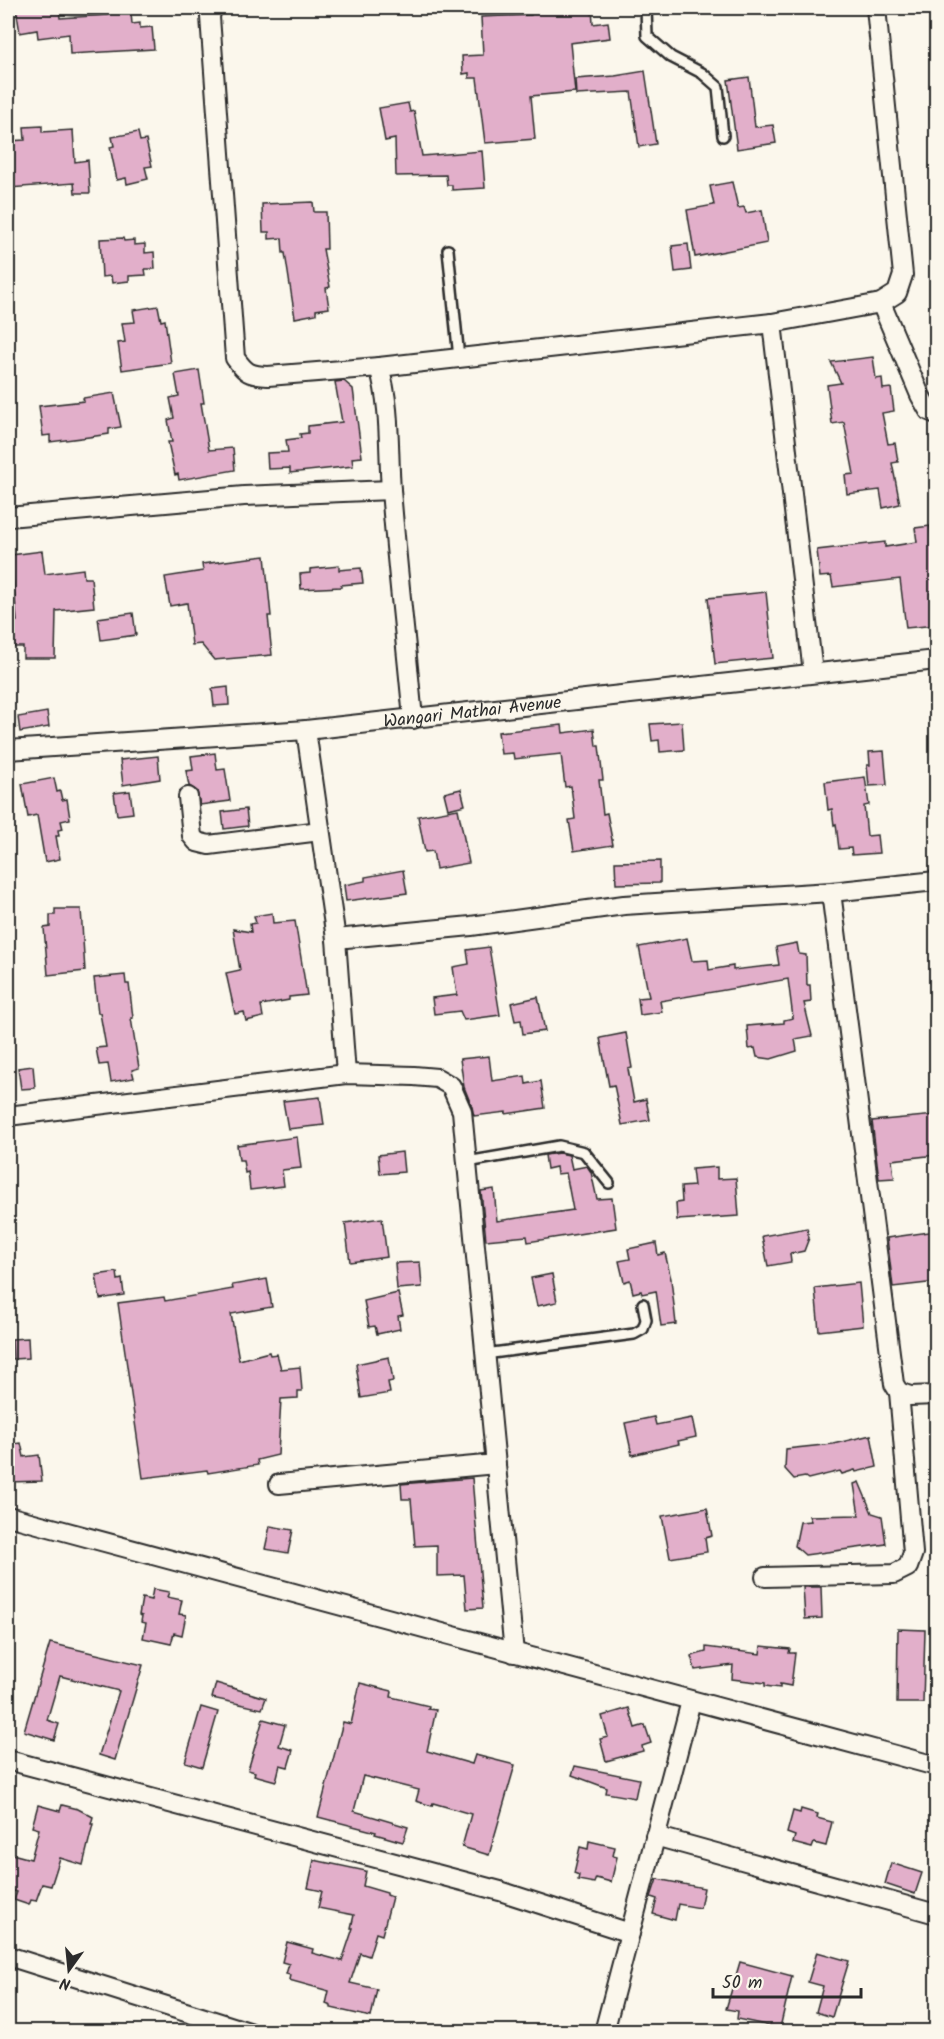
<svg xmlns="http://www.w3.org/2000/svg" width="944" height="2039" font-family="Kalam,sans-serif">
  <rect width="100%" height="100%" fill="#fbf7ec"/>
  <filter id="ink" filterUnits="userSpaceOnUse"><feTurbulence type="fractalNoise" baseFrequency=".0167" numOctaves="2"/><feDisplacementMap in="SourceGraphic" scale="12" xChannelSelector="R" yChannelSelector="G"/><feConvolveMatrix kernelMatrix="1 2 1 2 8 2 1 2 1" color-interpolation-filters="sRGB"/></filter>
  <g filter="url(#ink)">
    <!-- building -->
    <g fill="#e2afca" stroke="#2b2b2b" stroke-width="1.5">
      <path d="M16 8H59L60 18 108 15 107 8H124L125 13H131L132 24 140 23V28L152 27 154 49 70 54 69 34 38 38 37 30 20 33Z"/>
      <path d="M530 8H592L593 24 608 22 610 38 570 43 575 92 531 96 535 139 485 143 477 78H469V73L463 74 462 56 483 55 481 17 531 15Z"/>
      <path d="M645 71 656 144 639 147 631 92 576 95 575 79 615 76Z"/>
      <path d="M749 77 755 127 773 125 776 143 737 149 728 80Z"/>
      <path d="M408 103 410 112 414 111 422 156 482 151 485 188 452 190V185H447L446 175 396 176 395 139 385 141 379 108Z"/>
      <path d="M42 126V132L73 130 75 162 88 160 90 193H75L74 183 9 188 8 141 25 140 24 127Z"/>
      <path d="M138 132 140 141 146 140 152 166 145 167 148 179 127 184 126 178 117 180 110 147 114 146 112 137Z"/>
      <path d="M732 182 738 208 744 207 746 213 762 210 767 243 695 257 687 210 714 205 710 186Z"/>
      <path d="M313 202 314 212H326L327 249H323L330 287 326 288 329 308 316 310V314L295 318 285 253H283L282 238 269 239V232H263L262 204Z"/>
      <path d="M123 238 124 241 134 240V245L145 244V253L154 252 155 269H145L146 275 129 276V281L112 283 111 276 102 277 100 239Z"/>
      <path d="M688 244 691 270 675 272 672 246Z"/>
      <path d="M158 306 161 321 165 320 171 363 122 370 118 343 125 342 122 323 135 322 133 310Z"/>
      <path d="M873 357 876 379 882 378 883 389 891 388 894 411 882 413 888 444 895 443 898 462 892 463 900 504 883 508 880 490 847 494 845 475 854 474 844 422 832 424 827 385 841 383 831 362Z"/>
      <path d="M199 370 204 403H201L209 450 233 448 235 470 179 480 178 474 175 475 168 442H172L168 420 174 418 170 398 179 396 175 374Z"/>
      <path d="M344 381 353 389 362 457 352 458 353 466 290 473V468L268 469 267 453 288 452 286 440 301 438 300 434 308 433V426L342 422 335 382Z"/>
      <path d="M114 393 121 427 109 429V434L89 437 50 442V435L43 436 39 406 84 401 83 398Z"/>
      <path d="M930 526 936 570V592H931L936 625 906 628 900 579 833 587 831 576 820 577 817 550 885 542V547L917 542 915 528Z"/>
      <path d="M42 551 45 574 83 569 84 578H91L94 607 56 611 55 658H23V647H12V621H17L11 555Z"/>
      <path d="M265 556 271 616H268L272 655 214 660 201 644 192 645 187 603 170 606 165 577 203 571 202 564Z"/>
      <path d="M339 566V570L361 568 363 583 341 585V587L301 589 300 574 310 573V569Z"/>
      <path d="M766 592 773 658 715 664 708 598Z"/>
      <path d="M133 613 136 635 101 640 98 618Z"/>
      <path d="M228 687 229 705 214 706 212 689Z"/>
      <path d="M47 712 49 727 20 732 18 717Z"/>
      <path d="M682 722 684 750 660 752 659 740 652 741 650 724Z"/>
      <path d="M562 725 563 733 594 729 596 746H599L603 780H599L603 814 607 813 613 845 574 851 569 820 575 819 571 786 565 787 561 754 514 759 513 753 501 754 498 732Z"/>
      <path d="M884 751 887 785 869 786 867 765H870L869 752Z"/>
      <path d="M215 753 217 770 225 769 230 801 200 805 197 791 189 786 186 771 193 770 191 756Z"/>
      <path d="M158 756 160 779 123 785 120 760Z"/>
      <path d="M865 777 869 805 864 806 867 836 877 835 879 853 852 855 851 848 839 849 836 824 834 825 832 809 828 810 825 782Z"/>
      <path d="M54 778 57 792 60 791 62 800 67 799 70 819 61 821 63 829 58 830 59 836H56L60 859 45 862 37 815 28 817 22 784Z"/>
      <path d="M461 789 465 805 448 809 444 793Z"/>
      <path d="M130 791 133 813 117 815 114 793Z"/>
      <path d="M246 809 248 826 224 829 222 812Z"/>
      <path d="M458 809 469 863 436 869 433 851 425 852 418 816Z"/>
      <path d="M660 861V883L616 884 615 862Z"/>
      <path d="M403 870 407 893 346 901 344 885 365 881V877Z"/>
      <path d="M55 909H81L85 971 48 975 44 928 50 927V915H55Z"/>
      <path d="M272 913 273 923 295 921 307 995 289 997V1000L261 1005 263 1017 246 1021 244 1012 235 1014 226 973 240 970 233 929 251 932 250 924 256 923 254 916Z"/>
      <path d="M687 938 692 961 708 960 709 970 733 966V970L779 965 776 947 797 943 799 954 806 955 807 985H810L811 1002 804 1003 812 1036 795 1039 797 1051 771 1059 757 1057 755 1048 749 1049 747 1026 784 1023V1020L793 1018 788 979 660 1001 662 1012 640 1015 638 998 649 997 639 947Z"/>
      <path d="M489 947 500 1015 464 1020 460 1011 434 1014 432 998 457 995 453 967 469 964 467 950Z"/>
      <path d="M125 975 126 984H129L133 1018H131L139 1068 132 1070 134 1078 111 1082 108 1064 99 1065 96 1048 106 1047 100 1013H98L94 978Z"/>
      <path d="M538 997 545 1031 523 1034 521 1020 515 1021 511 1003Z"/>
      <path d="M626 1033 632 1068 628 1069 634 1102 646 1099 650 1120 622 1125 614 1085 609 1086 600 1038Z"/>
      <path d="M489 1056 492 1081 525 1076 526 1084 541 1081 545 1108 506 1114V1112L474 1116 472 1107 464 1087 460 1059Z"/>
      <path d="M33 1066 35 1088 21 1089 18 1068Z"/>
      <path d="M320 1097 324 1125 288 1129 283 1101Z"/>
      <path d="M936 1115V1155L892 1160 894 1178 879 1179 872 1121Z"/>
      <path d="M297 1137 301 1168 282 1170 284 1186 250 1190 248 1172 245 1173 243 1160H239L237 1145Z"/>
      <path d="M402 1152 404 1172 380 1174 378 1155Z"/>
      <path d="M559 1153 569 1155 572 1169 587 1166 591 1172 597 1199 612 1198 616 1228 528 1242 527 1236 486 1240 481 1191 494 1189 497 1221 573 1210 566 1173 557 1174 556 1167 547 1169 545 1155Z"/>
      <path d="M717 1167V1179L736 1178 739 1216 677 1220 676 1203 682 1202 681 1187 694 1186 692 1169Z"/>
      <path d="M382 1218 387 1257 350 1262 345 1223Z"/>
      <path d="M807 1228 809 1238 804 1251 790 1254 791 1262 768 1266 762 1236Z"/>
      <path d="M936 1231V1282L893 1287 887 1238Z"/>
      <path d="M656 1243 658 1255 665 1253 671 1279 676 1324 661 1326 656 1291 642 1294 641 1291 633 1293 630 1280 624 1282 619 1261 630 1259 628 1249Z"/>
      <path d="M420 1262 422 1287 397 1289 395 1263Z"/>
      <path d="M117 1272 118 1280 122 1279 124 1295 100 1299 96 1275Z"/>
      <path d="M552 1274 557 1302 537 1306 531 1278Z"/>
      <path d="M267 1279 272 1307 231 1314 239 1360 269 1352 270 1355 277 1354 281 1369 300 1367 302 1391H298V1398L281 1399 278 1455 257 1460 258 1465 208 1473 207 1470 143 1478 118 1303 164 1297 165 1301 233 1289 232 1285Z"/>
      <path d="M859 1283 863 1326 819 1331 815 1288Z"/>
      <path d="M398 1293 403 1315 398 1316 400 1329 377 1334 375 1326 369 1327 364 1301Z"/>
      <path d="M28 1338 29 1358 13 1359 12 1339Z"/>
      <path d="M389 1357 393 1381 388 1382 390 1393 361 1398 356 1364Z"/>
      <path d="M654 1417 656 1425 692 1418 696 1437 678 1441 679 1444 632 1455 625 1423Z"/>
      <path d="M871 1435 877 1467 856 1472 855 1470 842 1474 840 1471 808 1479 805 1477 794 1479 785 1469 786 1449 833 1444Z"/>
      <path d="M21 1443 24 1457 39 1455 42 1481 8 1482V1445Z"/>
      <path d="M472 1478 483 1608 467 1609 464 1575 437 1576V1545L415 1546 411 1499H402L401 1484Z"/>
      <path d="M859 1482 872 1513 882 1516 886 1544 805 1555 795 1546 800 1522 811 1521 809 1516 859 1515 854 1484Z"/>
      <path d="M707 1508 712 1536 705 1538 707 1552 670 1558 662 1516Z"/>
      <path d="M270 1526 293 1530 288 1553 265 1549Z"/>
      <path d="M803 1587H821L822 1618 805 1619Z"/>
      <path d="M153 1589 169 1592 167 1597 182 1600 179 1614 186 1615 182 1635 174 1633 171 1644 143 1638 146 1623 141 1622 142 1616 139 1615 142 1598 151 1600Z"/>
      <path d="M898 1629 925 1630 923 1703H897Z"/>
      <path d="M50 1643 143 1665 115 1760 99 1755 119 1691 60 1676 47 1720 59 1724 54 1740 24 1731Z"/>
      <path d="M761 1646 790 1649 789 1653H795L791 1686 780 1684V1688L765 1686V1683L732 1679 733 1665 695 1670 691 1656 706 1652V1647L760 1654Z"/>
      <path d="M216 1683 266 1698 262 1709 212 1698Z"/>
      <path d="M360 1683 392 1691 391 1697 429 1706 428 1709 436 1710 427 1751 472 1764 475 1755 515 1765 489 1855 462 1847 471 1814 433 1803 432 1806 416 1801 419 1790 363 1776 354 1811 408 1827 403 1842 375 1834 376 1832 318 1817 343 1722 351 1724Z"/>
      <path d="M201 1707 218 1712 202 1767 185 1762Z"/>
      <path d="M629 1708 635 1728 645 1725 651 1743 642 1746 643 1751 606 1761 600 1739 608 1737 602 1716Z"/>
      <path d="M263 1719 285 1725 279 1746 293 1750 288 1767 280 1765 276 1781 254 1775 255 1772 248 1770Z"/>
      <path d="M575 1766 639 1779 635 1798 606 1793 607 1788 572 1775Z"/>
      <path d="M38 1805 60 1811 62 1805 78 1809 93 1817 91 1824H93L83 1865 60 1858 51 1886 42 1884 36 1901 31 1900 29 1905 14 1900 17 1892 8 1889V1856L11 1857 12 1854 31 1859 39 1829 32 1827Z"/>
      <path d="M801 1809 818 1814 817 1818 832 1822 826 1846 814 1843 812 1848 793 1843 795 1836 787 1833 793 1811 800 1813Z"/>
      <path d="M589 1841 615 1847 613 1856 617 1857 611 1882 596 1878 594 1883 578 1880 579 1875 574 1873 580 1847 588 1849Z"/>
      <path d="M314 1860 366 1871 363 1886 387 1893V1895L392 1897 382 1935 376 1933 369 1956 360 1953 350 1983 377 1989 371 2017 331 2008V2006L326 2004 329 1991 289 1980 290 1975 286 1974 289 1964 282 1962 287 1942 313 1949 312 1953 342 1961 353 1928H351L354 1915 318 1908 322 1891 308 1888Z"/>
      <path d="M891 1863 922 1873 915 1894 885 1884Z"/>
      <path d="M657 1879 704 1888 700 1908 678 1904 675 1920 653 1914 657 1899 651 1897Z"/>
      <path d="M817 1952 849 1961 832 2017 816 2012 823 1986 808 1982Z"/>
      <path d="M740 1962 792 1976 780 2028 737 2019 738 2011 726 2009Z"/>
    </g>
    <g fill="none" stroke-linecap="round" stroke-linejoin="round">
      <!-- lane casing -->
      <g stroke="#2b2b2b" stroke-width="14">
        <g id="lane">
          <path d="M646 8 647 36 671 57 702 73 718 87 723 136"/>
          <path d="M448 250 459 358"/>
          <path d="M467 1162 559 1146 584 1152 609 1183"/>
          <path d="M485 1354 634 1334 643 1329 646 1320 643 1304"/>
        </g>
      </g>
      <!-- street casing -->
      <g stroke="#2b2b2b" stroke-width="22">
        <g id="street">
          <path d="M212 8 210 17 235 358C246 373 249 375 268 376L379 367C391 406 388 450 391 490 397 566 406 643 413 719"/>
          <path d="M881 303 920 395 929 411 936 414"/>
          <path d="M772 323 813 673"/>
          <path d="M379 367 772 323 881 303 897 293 903 275 876 8"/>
          <path d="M8 517 244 496 391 490"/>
          <path d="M306 730 336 939 346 1074"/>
          <path id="s1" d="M8 750 306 730 936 660"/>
          <path d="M188 797 192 836 197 842 209 845 320 831"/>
          <path d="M831 892 894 1384 899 1392 910 1396 936 1395"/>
          <path d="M336 939 471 926 624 905 831 892 936 881"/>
          <path d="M8 1116 346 1074 414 1076 437 1078 451 1086 462 1111 514 1653"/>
          <path d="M279 1484 496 1464"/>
          <path d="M8 1516 936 1766"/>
          <path d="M765 1577 894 1574 908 1567 913 1553 899 1392"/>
          <path d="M8 1760 500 1891 630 1933"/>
          <path d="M655 1836 936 1914"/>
          <path d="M8 1956 249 2032"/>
          <path d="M604 2032 691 1701"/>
        </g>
      </g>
      <!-- lane -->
      <use href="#lane" stroke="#fbf7ec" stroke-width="9"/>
      <!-- street -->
      <use href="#street" stroke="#fbf7ec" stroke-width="18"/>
    </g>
  </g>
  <g text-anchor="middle" stroke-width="4.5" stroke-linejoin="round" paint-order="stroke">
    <!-- street labels -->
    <g font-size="18" fill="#2b2b2b" stroke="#fbf7ec">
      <text dy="6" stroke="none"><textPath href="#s1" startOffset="466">Wangari Mathai Avenue</textPath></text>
    </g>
  </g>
  <!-- margin -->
  <rect width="944" height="2039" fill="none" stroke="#fbf7ec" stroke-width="30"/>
  <rect x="15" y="15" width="914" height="2009" fill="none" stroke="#2b2b2b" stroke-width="2" filter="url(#ink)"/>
  <!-- north arrow -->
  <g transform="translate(69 1970) rotate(195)" stroke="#fbf7ec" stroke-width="4.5" paint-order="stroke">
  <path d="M0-4.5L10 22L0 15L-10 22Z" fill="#2b2b2b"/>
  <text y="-9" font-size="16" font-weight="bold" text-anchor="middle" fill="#2b2b2b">N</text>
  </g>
  <!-- scale -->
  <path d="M713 1988v9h148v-9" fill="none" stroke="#2b2b2b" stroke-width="3"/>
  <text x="722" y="1988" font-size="18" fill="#2b2b2b" stroke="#fbf7ec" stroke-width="4.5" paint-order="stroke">50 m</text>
</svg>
